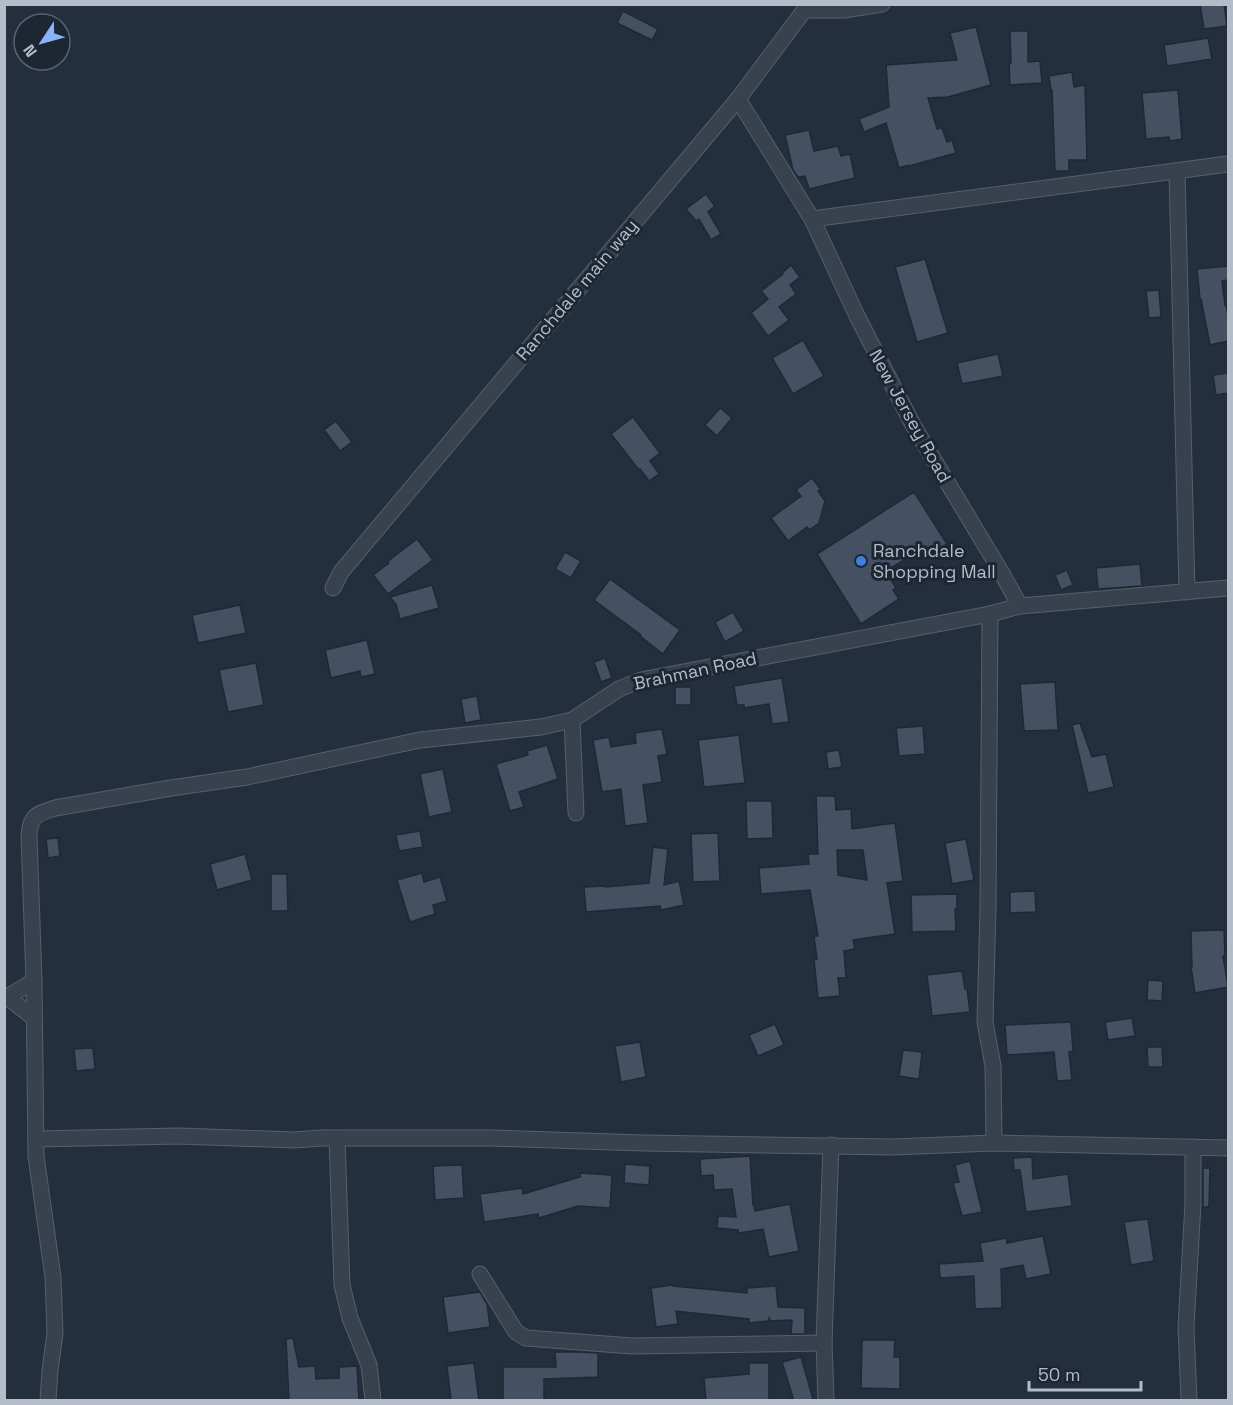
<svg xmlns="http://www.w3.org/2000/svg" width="1233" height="1405" font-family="'Space Grotesk',sans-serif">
  <rect width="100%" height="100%" fill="#242f3e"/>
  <!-- building -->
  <g fill="#455162" stroke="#1f2835" stroke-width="1.5" fill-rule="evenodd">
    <path d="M1200 4H1224L1227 26 1204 29Z"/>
    <path d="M623 11 658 29 652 40 617 23Z"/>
    <path d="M976 27 991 85 948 97 928 98 937 129 942 128 947 142 952 140 956 153 909 166 908 165 899 168 886 123 864 132 859 119 889 107 886 65 957 60 950 33Z"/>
    <path d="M1010 31H1028V62L1040 61 1042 83 1010 85 1009 63H1011Z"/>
    <path d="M1208 38 1212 59 1167 66 1164 45Z"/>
    <path d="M1072 72 1074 87 1085 85 1087 160H1069V171H1055L1052 90H1051L1049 76Z"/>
    <path d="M1178 90 1182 139 1170 141 1169 137 1146 139 1142 93Z"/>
    <path d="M809 130 814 151 838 146 841 156 850 154 855 178 809 189 805 176 798 177 793 170 785 135Z"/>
    <path d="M706 194 715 206 708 212 721 234 711 240 699 219 696 221 686 209Z"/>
    <path d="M925 259 948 333 917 342 895 267Z"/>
    <path d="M791 265 800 277 790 285 796 294 779 307 789 320 768 336 751 313 768 299 761 291 783 274 782 273Z"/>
    <path d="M1228 266V280L1222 281 1225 305H1226L1228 316V341L1210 345 1201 299H1200L1197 269Z"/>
    <path d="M1159 290 1161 317 1149 318 1146 291Z"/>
    <path d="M803 340 824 376 793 394 772 358Z"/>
    <path d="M998 354 1003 376 962 384 957 363Z"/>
    <path d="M1228 373V393L1216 395 1213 375Z"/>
    <path d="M720 408 732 418 717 436 705 425Z"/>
    <path d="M633 417 660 453 650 461 659 474 649 481 640 469 639 470 611 434Z"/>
    <path d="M336 421 352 442 340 451 324 430Z"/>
    <path d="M812 478 821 490 818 491 825 501 819 523 809 530 807 527 788 541 771 518 801 496 796 490Z"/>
    <path d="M914 492 947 544 931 554 926 546 891 568 893 571 888 575 896 588 893 590 899 599 861 624 817 554Z"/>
    <path d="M417 539 433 560 388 594 373 575 389 563 388 561Z"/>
    <path d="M565 552 581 561 571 578 555 569Z"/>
    <path d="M1140 564 1142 586 1098 589 1096 568Z"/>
    <path d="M1067 570 1073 585 1061 590 1055 575Z"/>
    <path d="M610 579 680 630 663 654 640 636 641 635 594 600Z"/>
    <path d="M432 585 439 608 400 619 396 604 390 597Z"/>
    <path d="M240 605 246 633 198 643 192 615Z"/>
    <path d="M733 612 744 631 725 642 715 622Z"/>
    <path d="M367 640 375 674 361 677 360 671 331 678 325 650Z"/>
    <path d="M605 658 612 678 601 682 594 662Z"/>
    <path d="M256 663 264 705 228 712 219 670Z"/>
    <path d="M782 678 789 722 772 724 769 704 744 708V705H737L734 686Z"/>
    <path d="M1055 682 1058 730 1024 731 1020 684Z"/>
    <rect x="675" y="687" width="16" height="18"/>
    <path d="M477 696 481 720 465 723 461 699Z"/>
    <path d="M1080 723 1092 757 1106 754 1114 787 1088 793 1072 725Z"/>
    <path d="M923 726 925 754 899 756 896 728Z"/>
    <path d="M662 729 667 754 658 756 662 782 643 785 648 823 625 826 621 789 602 792 593 740 609 737 611 747 636 743 635 733Z"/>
    <path d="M739 735 745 783 704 787 698 740Z"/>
    <path d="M547 745 558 779 519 792 524 807 510 811 496 764 528 755 527 751Z"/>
    <path d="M839 750 842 767 828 769 826 752Z"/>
    <path d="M443 769 452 812 429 817 420 774Z"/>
    <path d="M816 796H835L836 810 851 809 852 829 895 823 903 881 887 883 895 934 853 940 855 949 844 951 846 978H838L840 996 818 998 814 960 817 959 814 936H818L810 890 761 894 759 868 809 864 808 854H818ZM837 850H863L867 880 838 875Z"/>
    <path d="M746 801H772L773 838 747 839Z"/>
    <path d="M420 831 423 847 399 851 396 835Z"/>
    <path d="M718 833 720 881 693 882 691 834Z"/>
    <path d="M58 838 60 856 48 858 46 839Z"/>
    <path d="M966 839 974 880 952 884 945 843Z"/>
    <path d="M653 847 668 849 664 885 679 881 684 905 661 910 660 906 586 912 584 887 605 886 606 887 649 883Z"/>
    <path d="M245 854 252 880 217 890 210 864Z"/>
    <path d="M422 873 424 882 440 877 447 901 433 905 435 914 410 922 397 880Z"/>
    <path d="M271 874H287L288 911H271Z"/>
    <path d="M1035 891 1036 912 1010 913V892Z"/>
    <path d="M957 894V909H955L956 931 912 932 911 895Z"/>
    <path d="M1224 930 1225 956H1223L1228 987 1195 993 1191 967H1192L1191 931Z"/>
    <path d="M962 971 965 989H967L970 1012 932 1016 927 975Z"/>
    <path d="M1148 980 1163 981 1162 1001 1147 1000Z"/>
    <path d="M1132 1018 1135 1036 1108 1040 1105 1022Z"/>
    <path d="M1071 1022 1073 1051 1069 1052 1072 1080 1057 1081 1054 1052 1007 1055 1005 1025Z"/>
    <path d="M775 1024 784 1045 758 1056 749 1035Z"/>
    <path d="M640 1042 646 1077 621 1082 615 1046Z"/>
    <path d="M1147 1047H1162L1163 1067H1148Z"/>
    <path d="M93 1048 95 1069 76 1071 74 1049Z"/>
    <path d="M903 1050 922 1052 919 1079 899 1076Z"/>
    <path d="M750 1156 753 1205H754L755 1211 790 1204 799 1251 769 1257 763 1229 739 1233 738 1230 717 1228 718 1216 736 1217 732 1189 714 1190 713 1175 701 1176 700 1159Z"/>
    <path d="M1032 1157 1033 1179 1068 1174 1072 1206 1026 1212 1020 1170H1014L1013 1158Z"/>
    <path d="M970 1161 982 1212 962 1216 953 1183 959 1182 955 1165Z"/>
    <path d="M625 1164 650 1166 649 1185 624 1183Z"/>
    <path d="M462 1165 464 1198 435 1200 433 1166Z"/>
    <path d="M1203 1168H1210L1209 1207H1203Z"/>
    <path d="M580 1173 612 1175 610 1208 578 1206 539 1218 538 1214 484 1222 480 1194 522 1188 523 1194 580 1177Z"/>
    <path d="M1148 1219 1154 1261 1131 1265 1124 1222Z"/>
    <path d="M1043 1236 1051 1274 1026 1279 1023 1265 1001 1269 1002 1308 975 1309 974 1276 940 1278 939 1264 983 1261 980 1243 1006 1238 1007 1243Z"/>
    <path d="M672 1285 673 1286 747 1293V1288L776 1286 778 1307 805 1308V1334H791L792 1320 770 1321 769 1317V1321L749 1323V1319L676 1311 678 1324 656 1327 651 1288Z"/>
    <path d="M480 1292 487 1304 490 1327 448 1333 443 1297Z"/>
    <path d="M293 1338 299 1367 315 1366 316 1379 339 1378V1367L357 1366 359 1401H289L286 1339Z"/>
    <path d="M862 1340H895L894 1357H900V1389L861 1388Z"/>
    <path d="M555 1352H578L598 1353V1377L544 1379V1401H503V1367H556Z"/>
    <path d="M801 1357 813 1399 807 1401H794L782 1362Z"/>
    <path d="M474 1363 479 1401H451L447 1366Z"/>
    <path d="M749 1363H769V1401H706L704 1378 749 1374Z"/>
  </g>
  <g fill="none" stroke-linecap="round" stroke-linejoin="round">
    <!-- minor casing -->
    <g stroke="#565f6c" stroke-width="17">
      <g id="minor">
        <path d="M804 10H844L882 4"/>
        <path d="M738 99 812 219 857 316 913 425 1000 570 1020 606"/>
        <path d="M1177 171 1187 592"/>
        <path d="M812 219 1228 164"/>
        <path d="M333 588 341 572 738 99 809 4"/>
        <path d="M990 614 988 909 985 1022 993 1066 994 1143"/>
        <path d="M572 720 576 813"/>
        <path d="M4 996 7 997 34 981"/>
        <path d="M7 997 34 1018"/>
        <path d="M36 1139 179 1136 294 1140 322 1138H491L643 1143 893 1147 994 1143 1228 1148"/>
        <path d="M337 1139 342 1285 350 1318 369 1365 373 1400"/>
        <path d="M480 1274 516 1332 526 1338 632 1346 824 1343"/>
        <path d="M48 1400 50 1370 55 1333 53 1277 36 1156 34 981 29 836C30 815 37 814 55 808L171 788 247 777 420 740 541 727 572 720 619 689 641 680 990 614 1020 606 1228 588"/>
        <path d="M826 1400 824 1343 831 1145"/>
        <path d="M1189 1400 1186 1327 1193 1203V1147"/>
      </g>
    </g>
    <!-- minor -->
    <use href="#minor" stroke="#38414e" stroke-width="15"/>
  </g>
  <!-- markers -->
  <circle fill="#3f7fe0" stroke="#1d2633" stroke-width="2" cx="861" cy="561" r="6"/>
  <g text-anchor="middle" stroke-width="6" stroke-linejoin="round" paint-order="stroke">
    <!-- street labels -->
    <g font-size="18" fill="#b4bcc9" stroke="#1d2633">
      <text transform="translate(577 290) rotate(-50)" y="6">Ranchdale main way</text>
      <text transform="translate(910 416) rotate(61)" y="6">New Jersey Road</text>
      <text transform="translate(695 671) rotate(-12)" y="6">Brahman Road</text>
    </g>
    <!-- poi labels -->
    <g font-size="18" fill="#b4bcc9" stroke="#1d2633" text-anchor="start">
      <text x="873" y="557">Ranchdale<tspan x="873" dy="21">Shopping Mall</tspan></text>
    </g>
  </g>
  <!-- border -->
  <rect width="1233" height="1405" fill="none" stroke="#b4bcc9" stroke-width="12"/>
  <!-- north arrow -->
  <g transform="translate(42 42) rotate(234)"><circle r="28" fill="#1d2633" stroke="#59626f" stroke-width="1.5"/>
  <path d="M0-4.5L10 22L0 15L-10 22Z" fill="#8ab4f8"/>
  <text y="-9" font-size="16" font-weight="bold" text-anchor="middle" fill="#b4bcc9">N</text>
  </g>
  <!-- scale -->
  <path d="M1029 1381v9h112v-9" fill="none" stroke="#b4bcc9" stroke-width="3"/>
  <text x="1038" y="1381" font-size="18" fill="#b4bcc9" stroke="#1d2633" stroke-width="4.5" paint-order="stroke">50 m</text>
</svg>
